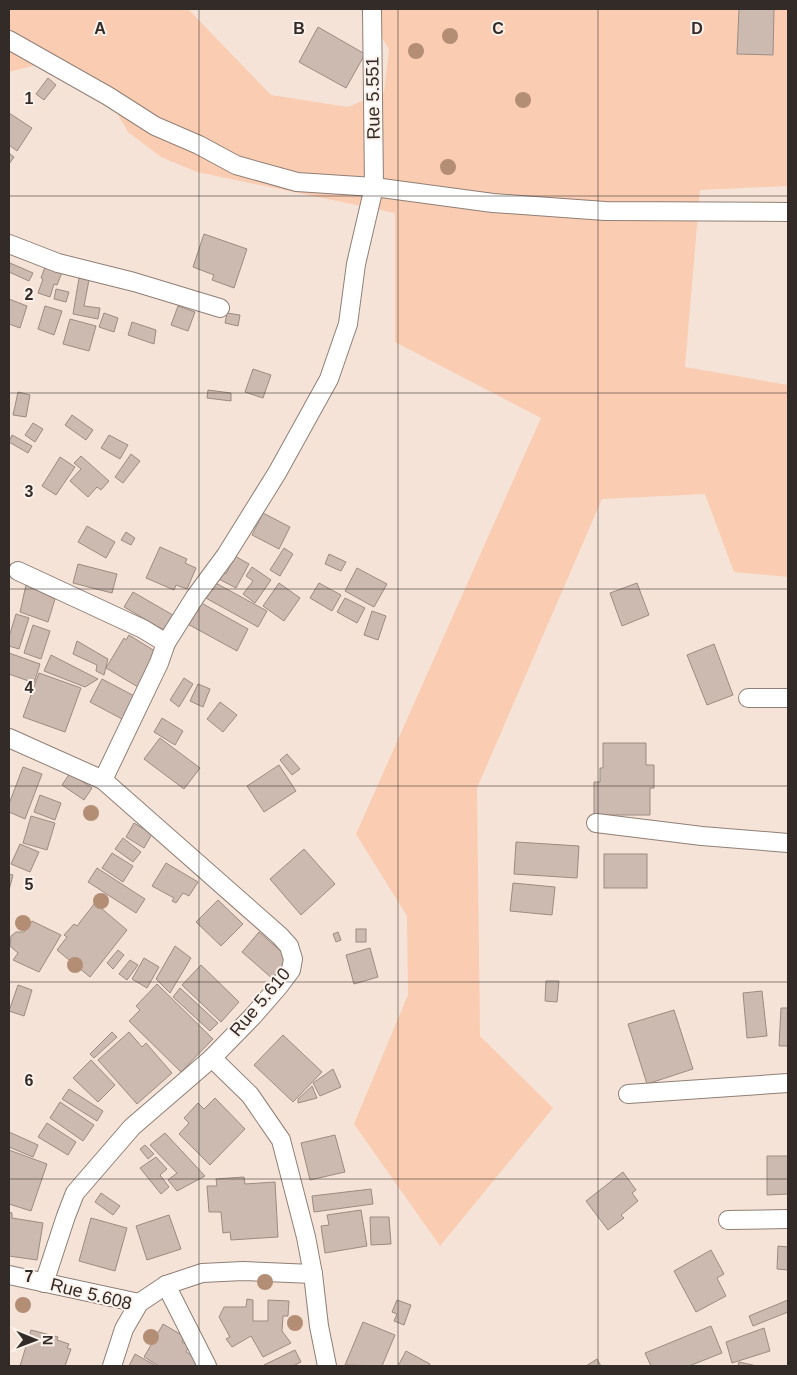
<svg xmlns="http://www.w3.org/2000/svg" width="797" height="1375" font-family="Helvetica,sans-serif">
  <rect width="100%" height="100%" fill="#f5e3d8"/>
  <!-- green -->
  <path fill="#faccb1" d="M9 9H188L271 95 348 107 384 92 389 49 367 14 358 9H788V186L700 190 685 367 788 385V577L734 572 705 494 602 499 477 788 480 1036 553 1108 440 1246 354 1124 408 995 407 916 356 834 541 418 395 342V213L197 172 161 157 128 132 107 96 40 64 9 72Z"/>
  <!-- building -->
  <g fill="#ccbab0" stroke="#9c8b81">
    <path d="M739 9H774L773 55 737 54Z"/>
    <path d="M318 27 365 54 346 88 299 62Z"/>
    <path d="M48 78 56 85 44 100 36 94Z"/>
    <path d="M9 113 32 128 17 151 9 145Z"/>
    <path d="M9 153 14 157 9 164Z"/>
    <path d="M204 234 247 249 234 288 212 280 214 275 193 267Z"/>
    <path d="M10 263 33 273 29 281 9 272Z"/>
    <path d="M46 264 63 270 57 285 54 284 50 297 38 293 43 279 41 278Z"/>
    <path d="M79 278 89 280 84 306 100 308 98 319 73 314Z"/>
    <path d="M56 289 69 292 66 302 54 299Z"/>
    <path d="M9 299 27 306 20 328 9 324Z"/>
    <path d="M45 306 62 311 54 335 38 329Z"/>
    <path d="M178 306 195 312 188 331 171 325Z"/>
    <path d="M104 313 118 318 114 332 99 327Z"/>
    <path d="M227 313 240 315 238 326 225 323Z"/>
    <path d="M70 319 96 326 89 351 63 344Z"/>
    <path d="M132 322 156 330 154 344 128 335Z"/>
    <path d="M253 369 271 375 263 398 245 392Z"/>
    <path d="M208 390 231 393V401L207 398Z"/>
    <path d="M18 392 30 395 26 417 13 415Z"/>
    <path d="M72 415 93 430 86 440 65 425Z"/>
    <path d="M33 423 43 429 35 442 25 435Z"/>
    <path d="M12 435 32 446 28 453 9 442Z"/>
    <path d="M109 435 128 445 120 459 101 448Z"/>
    <path d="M131 454 140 461 123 483 115 477Z"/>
    <path d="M81 456 109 481 101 490 97 487 88 497 70 481 81 469 74 463Z"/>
    <path d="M60 457 75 467 56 495 42 486Z"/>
    <path d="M263 513 290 527 279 549 252 535Z"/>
    <path d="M87 526 115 542 106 558 78 542Z"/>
    <path d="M126 532 135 538 131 545 121 540Z"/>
    <path d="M160 547 187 559 185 563 196 568 187 589 176 585 174 590 146 578Z"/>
    <path d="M284 548 293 554 280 576 270 570Z"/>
    <path d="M329 554 346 562 341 571 325 564Z"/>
    <path d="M235 556 249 564 236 588 215 577 219 570 226 574Z"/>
    <path d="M78 564 117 574 112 593 73 583Z"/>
    <path d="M252 567 271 580 255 603 243 594 253 581 246 576Z"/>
    <path d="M357 568 387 584 374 607 345 591Z"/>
    <path d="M212 581 267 611 258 627 204 597Z"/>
    <path d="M279 583 300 598 284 621 263 606Z"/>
    <path d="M319 583 341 595 332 611 310 598Z"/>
    <path d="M637 583 649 615 622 626 610 593Z"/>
    <path d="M26 585 55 599 48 622 20 612Z"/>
    <path d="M133 592 178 618 169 633 124 607Z"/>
    <path d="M345 598 365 608 357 623 337 612Z"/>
    <path d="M196 600 248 629 237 651 184 622Z"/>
    <path d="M372 611 386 616 378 640 364 635Z"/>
    <path d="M16 614 29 618 19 649 9 646V637Z"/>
    <path d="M33 625 50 631 41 659 24 653Z"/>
    <path d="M129 635 158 653 138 687 106 668 124 638 126 640Z"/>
    <path d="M77 641 108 659 104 675 96 671 97 665 73 654Z"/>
    <path d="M714 644 733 695 707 705 687 655Z"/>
    <path d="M9 653 40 664 34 683 9 674Z"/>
    <path d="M51 655 98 679 85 687 44 671Z"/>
    <path d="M39 673 81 688 65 732 23 717Z"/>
    <path d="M184 678 193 684 179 707 170 700Z"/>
    <path d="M102 679 140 699 122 719 90 702Z"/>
    <path d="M198 684 210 689 203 707 190 701Z"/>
    <path d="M220 702 237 715 223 732 207 719Z"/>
    <path d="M162 718 183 731 175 745 154 732Z"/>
    <path d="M160 738 200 768 184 789 144 759Z"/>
    <path d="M603 743H646V765H654V788H650V815H594V782H600V768H603Z"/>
    <path d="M287 754 300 769 292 775 280 760Z"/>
    <path d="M279 765 296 791 264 812 247 786Z"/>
    <path d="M23 767 42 774 25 819 9 812V804Z"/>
    <path d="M70 773 92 788 84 800 62 785Z"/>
    <path d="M40 795 61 803 55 820 34 812Z"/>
    <path d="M31 816 55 823 47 850 23 843Z"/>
    <path d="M134 823 152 834 144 848 126 837Z"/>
    <path d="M123 838 141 852 133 862 115 849Z"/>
    <path d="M516 842 579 846 577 878 514 874Z"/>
    <path d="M20 844 39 852 30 872 11 864Z"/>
    <path d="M304 849 335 884 301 915 270 879Z"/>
    <path d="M112 853 133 866 123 882 102 868Z"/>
    <rect x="604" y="854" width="43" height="34"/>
    <path d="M166 863 198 882 189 896 183 893 176 903 172 901 174 898 152 886Z"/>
    <path d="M97 868 145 899 136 913 88 882Z"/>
    <path d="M9 874 13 875 9 890Z"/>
    <path d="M513 883 555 887 552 915 510 911Z"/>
    <path d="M218 900 243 924 221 946 196 922Z"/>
    <path d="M95 903 127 930 90 977 57 950 67 937 64 935 74 924 77 926Z"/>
    <path d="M32 921 61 935 39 972 13 960 18 953 10 946 11 936 16 932H24Z"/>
    <rect x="356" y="929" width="10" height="13"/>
    <path d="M259 932 291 960 274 980 242 952Z"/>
    <path d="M338 932 341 940 336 942 333 934Z"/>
    <path d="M175 946 191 958 170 993 156 979Z"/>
    <path d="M370 948 378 977 354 984 346 955Z"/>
    <path d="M118 950 124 955 113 969 107 963Z"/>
    <path d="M144 958 159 967 147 988 132 979Z"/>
    <path d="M130 960 138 965 127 980 119 974Z"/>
    <path d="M201 965 239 1002 221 1022 182 985Z"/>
    <path d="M546 981H559L557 1002 545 1001Z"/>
    <path d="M157 984 213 1039 181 1072 129 1021 140 1010 136 1006Z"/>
    <path d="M18 985 32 990 24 1016 9 1011Z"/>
    <path d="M180 988 218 1023 210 1031 173 997Z"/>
    <path d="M762 991 767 1036 747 1038 743 993Z"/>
    <path d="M781 1008H788V1046H779Z"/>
    <path d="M674 1010 693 1069 647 1084 628 1024Z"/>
    <path d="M112 1032 117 1037 94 1058 90 1054Z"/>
    <path d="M129 1032 142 1047 146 1043 172 1073 137 1104 98 1060Z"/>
    <path d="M283 1035 322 1072 293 1102 254 1065Z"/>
    <path d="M91 1060 115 1085 98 1102 73 1078Z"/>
    <path d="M333 1069 341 1087 320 1096 313 1083Z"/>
    <path d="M312 1086 317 1098 298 1103V1099Z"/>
    <path d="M69 1089 103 1111 97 1121 62 1099Z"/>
    <path d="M215 1098 245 1129 210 1165 179 1134 189 1123 184 1118 198 1103 204 1109Z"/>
    <path d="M60 1102 94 1125 83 1141 50 1118Z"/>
    <path d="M47 1123 76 1142 68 1155 38 1137Z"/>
    <path d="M9 1132 38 1145 33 1157 9 1147Z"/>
    <path d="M165 1133 205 1176 177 1191 168 1180 177 1173 150 1145Z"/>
    <path d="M335 1135 345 1172 310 1180 301 1143Z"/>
    <path d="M145 1145 154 1154 148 1159 140 1149Z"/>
    <path d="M9 1150 47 1164 31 1211 9 1204Z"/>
    <path d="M767 1156H788V1194L767 1195Z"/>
    <path d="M156 1157 167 1169 160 1175 169 1187 161 1194 140 1168Z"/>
    <path d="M623 1172 636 1190 632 1193 638 1201 621 1215 624 1218 608 1230 586 1201Z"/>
    <path d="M244 1177 245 1184 275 1182 278 1237 231 1240 230 1232 223 1233 221 1212H209L207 1186H217L216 1179Z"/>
    <path d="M371 1189 373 1204 314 1212 312 1196Z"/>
    <path d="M101 1193 120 1206 113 1215 95 1202Z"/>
    <path d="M361 1210 367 1246 325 1253 321 1226 329 1225 327 1215Z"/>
    <path d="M9 1212 12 1213V1218L43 1223 37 1260 9 1256Z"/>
    <path d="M169 1215 181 1249 147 1260 136 1226Z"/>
    <path d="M370 1217H389L391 1244 371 1245Z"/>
    <path d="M91 1218 127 1228 115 1271 79 1261Z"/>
    <path d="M778 1246 788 1247V1270L777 1269Z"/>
    <path d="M711 1250 724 1274 717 1278 726 1296 696 1312 674 1271Z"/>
    <path d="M247 1299 253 1300V1321H268V1300L289 1301 288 1316H283L282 1331 291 1343 263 1357 251 1336 232 1347 226 1339 230 1337 219 1317 224 1307H246Z"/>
    <path d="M397 1300 411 1305 404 1325 394 1321 397 1314 392 1312Z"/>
    <path d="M788 1300V1312L753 1326 749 1316Z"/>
    <path d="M363 1322 395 1335 382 1366 345 1365Z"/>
    <path d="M163 1324 185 1337 182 1342 189 1346 186 1352 203 1362 201 1366H159L144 1357Z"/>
    <path d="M711 1326 722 1353 689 1366H651L645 1353Z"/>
    <path d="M764 1328 770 1351 732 1363 726 1342Z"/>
    <path d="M31 1330 58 1337 57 1340 69 1344 67 1348 71 1349 65 1366H20Z"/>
    <path d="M295 1350 301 1362 293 1366H264V1365Z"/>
    <path d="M406 1351 430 1364 429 1366H398Z"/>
    <path d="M135 1354 156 1366H129Z"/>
    <path d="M597 1359 601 1366H586Z"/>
    <path d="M739 1362 757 1366H738Z"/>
  </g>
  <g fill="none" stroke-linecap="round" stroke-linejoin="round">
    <!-- minor casing -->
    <g stroke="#907f76" stroke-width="20">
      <g id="minor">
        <path d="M9 40 108 96 155 126 199 145 236 165 297 182 374 187 493 203 605 211 788 212"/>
        <path d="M9 244 58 263 134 282 220 308"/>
        <path d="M18 571 143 629 166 643"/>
        <path d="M748 698H788"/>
        <path d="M9 738 103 780 280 936 289 946 293 959 291 970 279 986 253 1016 212 1058 132 1127 75 1193 66 1216 44 1283"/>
        <path d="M103 780 159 663 166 643 195 597 226 555 277 473 329 379 348 324 356 264 374 187 372 9"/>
        <path d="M596 823 702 836 788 843"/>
        <path d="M212 1058 250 1095 281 1140 306 1237 313 1274"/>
        <path d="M628 1094 788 1083"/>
        <path d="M728 1220 788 1219"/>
        <path d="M9 1275 139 1303 124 1329 112 1366"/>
        <path d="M166 1285 207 1366"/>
        <path d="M139 1303 166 1285 202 1273 243 1271 313 1274 319 1326 327 1366"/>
      </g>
    </g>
    <!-- minor -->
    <use href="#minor" stroke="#fff" stroke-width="18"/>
  </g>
  <!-- trees -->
  <g fill="#b38d74">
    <circle cx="450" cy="36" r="8"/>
    <circle cx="416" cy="51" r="8"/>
    <circle cx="523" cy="100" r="8"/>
    <circle cx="448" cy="167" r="8"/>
    <circle cx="91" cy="813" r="8"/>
    <circle cx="101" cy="901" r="8"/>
    <circle cx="23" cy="923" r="8"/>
    <circle cx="75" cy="965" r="8"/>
    <circle cx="265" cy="1282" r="8"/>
    <circle cx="23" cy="1305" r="8"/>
    <circle cx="295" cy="1323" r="8"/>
    <circle cx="151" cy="1337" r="8"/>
  </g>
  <!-- grid -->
  <path fill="none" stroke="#322b28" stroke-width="1" stroke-opacity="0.55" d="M199 9V1366M398 9V1366M598 9V1366M9 196H788M9 393H788M9 589H788M9 786H788M9 982H788M9 1179H788"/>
  <g text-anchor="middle" stroke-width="4" stroke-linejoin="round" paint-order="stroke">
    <!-- street labels -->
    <g font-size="18" fill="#322b28" stroke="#fdf2eb">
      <text transform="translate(373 98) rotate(-91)" y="6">Rue 5.551</text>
      <text transform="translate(260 1002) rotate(-50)" y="6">Rue 5.610</text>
      <text transform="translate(91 1294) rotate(14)" y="6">Rue 5.608</text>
    </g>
  </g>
  <g font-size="16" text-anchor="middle" font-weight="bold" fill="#322b28" stroke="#fdf2eb" stroke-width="4" stroke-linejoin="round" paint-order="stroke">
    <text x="100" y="34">A</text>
    <text x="299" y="34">B</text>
    <text x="498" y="34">C</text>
    <text x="697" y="34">D</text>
    <text x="29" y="104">1</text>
    <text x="29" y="300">2</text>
    <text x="29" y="497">3</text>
    <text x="29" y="693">4</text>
    <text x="29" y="890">5</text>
    <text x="29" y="1086">6</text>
    <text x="29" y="1282">7</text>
  </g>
  <!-- border -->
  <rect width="797" height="1375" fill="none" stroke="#322b28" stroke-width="20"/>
  <!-- north arrow -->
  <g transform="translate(35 1340) rotate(91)" stroke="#fdf2eb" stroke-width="4" paint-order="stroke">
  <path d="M0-4L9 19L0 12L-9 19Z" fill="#322b28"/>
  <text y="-8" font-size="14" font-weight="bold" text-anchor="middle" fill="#322b28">N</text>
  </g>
</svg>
